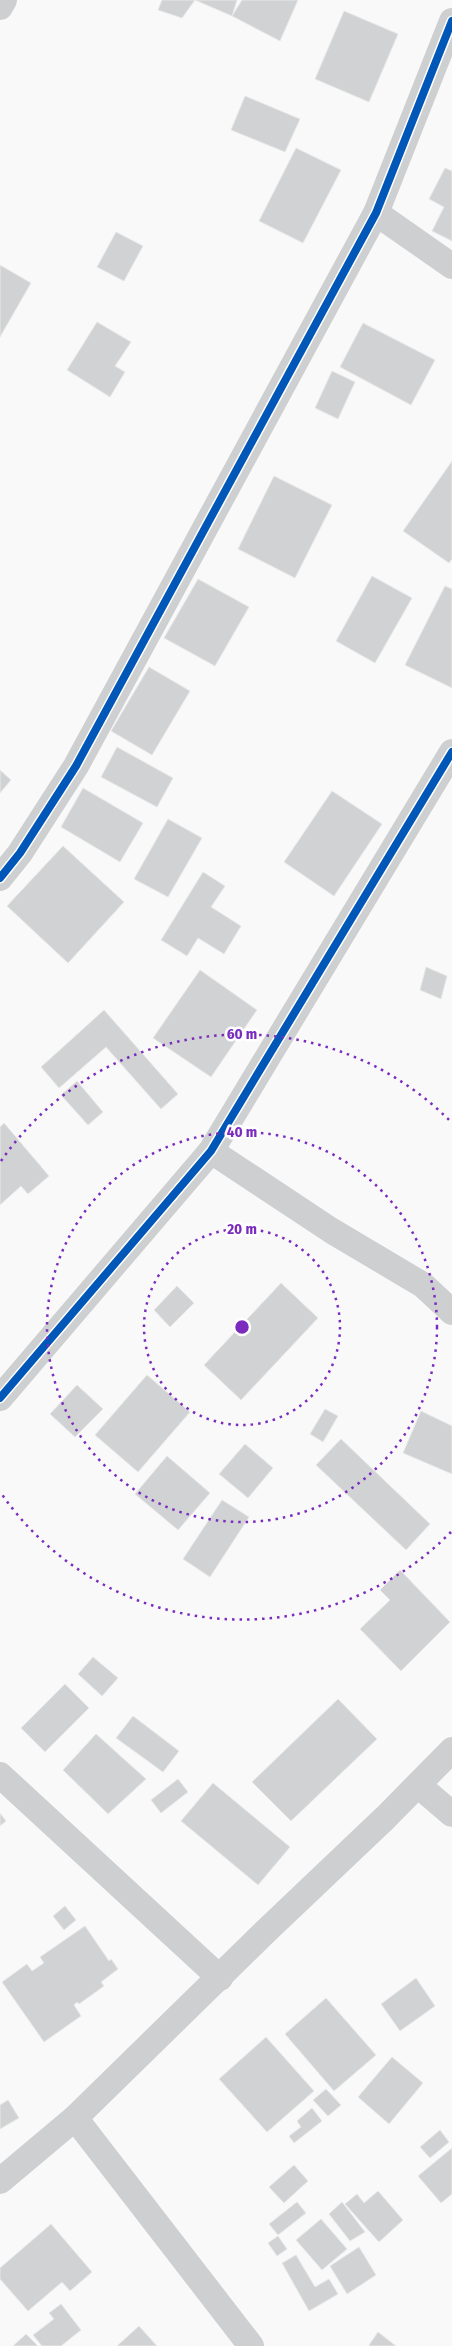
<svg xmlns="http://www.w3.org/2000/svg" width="452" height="2346" font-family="'Fira Sans Condensed',sans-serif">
  <rect width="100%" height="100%" fill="#f9f9f9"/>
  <!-- building -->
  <g fill="#d0d2d3" stroke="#e8e8e8">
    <path d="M162 0H237L232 16 195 0 182 18 158 10Z"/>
    <path d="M242 0H298L280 41 232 16Z"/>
    <path d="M344 11 398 34 369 102 315 79Z"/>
    <path d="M245 96 300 119 285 152 231 130Z"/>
    <path d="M296 148 341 170 303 243 259 221Z"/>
    <path d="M445 168 452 171V241L432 231 444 207 429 199Z"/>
    <path d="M116 232 143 246 124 281 97 267Z"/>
    <path d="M0 265 31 283 0 337Z"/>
    <path d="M97 322 131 342 115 366 125 372 110 397 67 370Z"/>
    <path d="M363 323 435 360 411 405 340 367Z"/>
    <path d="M332 371 355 382 338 419 315 408Z"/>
    <path d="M452 461V559L449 563 403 531Z"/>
    <path d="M274 476 332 505 295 578 238 549Z"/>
    <path d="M372 576 412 598 375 663 336 641Z"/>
    <path d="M198 579 249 607 215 666 164 638Z"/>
    <path d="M445 586 452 589V688L405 665Z"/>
    <path d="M149 667 190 691 152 755 111 731Z"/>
    <path d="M117 747 173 778 157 807 101 777Z"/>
    <path d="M0 770 11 780 0 793Z"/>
    <path d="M83 788 143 823 120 862 61 827Z"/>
    <path d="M332 791 382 824 334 896 284 862Z"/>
    <path d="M168 819 202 838 168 897 134 879Z"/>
    <path d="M63 846 124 902 68 963 7 906Z"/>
    <path d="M203 872 225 886 211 907 241 926 224 954 198 938 187 956 161 940Z"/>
    <path d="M426 967 447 976 441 999 420 990Z"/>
    <path d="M200 970 257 1010 211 1077 153 1038Z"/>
    <path d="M104 1010 178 1094 161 1109 106 1047 59 1088 41 1067Z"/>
    <path d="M77 1081 103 1112 88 1125 61 1095Z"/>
    <path d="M4 1123 49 1176 28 1194 21 1186 0 1205V1127Z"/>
    <path d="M281 1283 318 1318 241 1400 204 1365Z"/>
    <path d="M177 1286 194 1303 170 1327 154 1310Z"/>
    <path d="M147 1375 190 1412 138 1472 95 1435Z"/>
    <path d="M77 1385 103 1409 75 1437 50 1414Z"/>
    <path d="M325 1409 338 1416 323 1442 310 1434Z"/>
    <path d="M421 1411 452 1426V1474L403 1453Z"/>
    <path d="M341 1439 430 1524 406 1550 316 1465Z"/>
    <path d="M245 1444 273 1468 248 1498 219 1474Z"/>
    <path d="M167 1456 210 1493 178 1530 135 1494Z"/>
    <path d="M222 1500 249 1517 210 1577 183 1559Z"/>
    <path d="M400 1570 450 1622 401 1671 360 1629 390 1600 380 1590Z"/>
    <path d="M93 1657 118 1678 102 1696 78 1674Z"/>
    <path d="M65 1684 89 1708 45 1752 21 1728Z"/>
    <path d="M338 1699 377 1739 291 1821 252 1782Z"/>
    <path d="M133 1716 179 1751 163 1772 116 1738Z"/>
    <path d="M96 1734 146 1779 108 1814 63 1770Z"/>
    <path d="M178 1779 188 1792 161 1813 151 1800Z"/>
    <path d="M213 1783 290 1847 258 1885 181 1821Z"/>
    <path d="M0 1813 6 1821 0 1826Z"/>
    <path d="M65 1906 76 1920 64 1930 53 1916Z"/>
    <path d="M85 1926 109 1961 111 1959 118 1969 101 1982 104 1986 79 2004 77 2002 74 2005 81 2016 44 2042 2 1982 27 1964 32 1971 44 1963 40 1957Z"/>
    <path d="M416 1978 435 2006 400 2031 381 2004Z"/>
    <path d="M326 1998 376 2055 334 2091 285 2034Z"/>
    <path d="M266 2037 314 2091 267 2132 219 2079Z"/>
    <path d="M392 2057 423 2083 389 2124 358 2097Z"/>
    <path d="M326 2089 341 2105 328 2116 313 2100Z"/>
    <path d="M8 2100 19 2118 0 2129V2105Z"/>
    <path d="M312 2108 322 2121 294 2143 289 2136 301 2127 297 2121Z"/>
    <path d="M440 2130 449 2142 430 2158 420 2147Z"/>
    <path d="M452 2148V2194L441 2203 418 2176Z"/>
    <path d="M294 2165 308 2181 284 2203 269 2187Z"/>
    <path d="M378 2191 403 2220 379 2242 345 2204 357 2194 364 2203Z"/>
    <path d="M297 2202 306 2213 278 2235 269 2224Z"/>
    <path d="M342 2202 365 2232 350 2241 329 2214Z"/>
    <path d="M321 2219 347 2249 322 2270 296 2240Z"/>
    <path d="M51 2224 92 2272 70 2291 62 2282 28 2311 0 2279V2268Z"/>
    <path d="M278 2236 287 2249 277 2256 268 2243Z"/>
    <path d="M359 2247 376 2275 347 2294 330 2266Z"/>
    <path d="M296 2255 315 2287 329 2279 338 2294 309 2311 282 2263Z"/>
    <path d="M61 2304 81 2330 61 2346H42L33 2335 54 2319 49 2313Z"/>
    <path d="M139 2326 157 2346H117Z"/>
    <path d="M378 2332 396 2346H370L369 2345Z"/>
    <path d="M26 2334 38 2346H13Z"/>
  </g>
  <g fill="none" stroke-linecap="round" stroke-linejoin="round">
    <!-- minor -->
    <g stroke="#cecfd0" stroke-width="26">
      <path d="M0 7 4 0"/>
      <path d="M376 213 452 266"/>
      <path d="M0 878 20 853 76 766 376 213 452 21"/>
      <path d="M211 1151 332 1231 423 1285 452 1312"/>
      <path d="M0 1398 211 1151 452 752"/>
      <path d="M0 1775 220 1978"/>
      <path d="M418 1785 452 1814"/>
      <path d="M75 2118 251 2346"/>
      <path d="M0 2181 75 2118 265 1932 386 1817 452 1750"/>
    </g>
    <!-- cycleway casing -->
    <g stroke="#fff" stroke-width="11">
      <g id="cycleway">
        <path d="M0 878 20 853 76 766 376 213 452 21"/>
        <path d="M0 1398 211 1151 452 752"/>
      </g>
    </g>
    <!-- cycleway -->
    <use href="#cycleway" stroke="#0057b8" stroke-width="8"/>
  </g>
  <!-- distance rings -->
  <g fill="none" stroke="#7b2cbf" stroke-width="2.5" stroke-dasharray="2.5 5">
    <circle cx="242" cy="1327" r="98"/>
    <circle cx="242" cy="1327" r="195"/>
    <path d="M451 1532A293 293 0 0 1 1 1493M1 1161A293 293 0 0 1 451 1122"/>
  </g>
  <circle cx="242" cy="1327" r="8" fill="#7b2cbf" stroke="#fff" stroke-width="2.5"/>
  <g font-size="15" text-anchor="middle" font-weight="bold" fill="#7b2cbf" stroke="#fff" stroke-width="5" stroke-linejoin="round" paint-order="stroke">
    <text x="242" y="1039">60 m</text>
    <text x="242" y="1137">40 m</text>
    <text x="242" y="1234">20 m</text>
  </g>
</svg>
